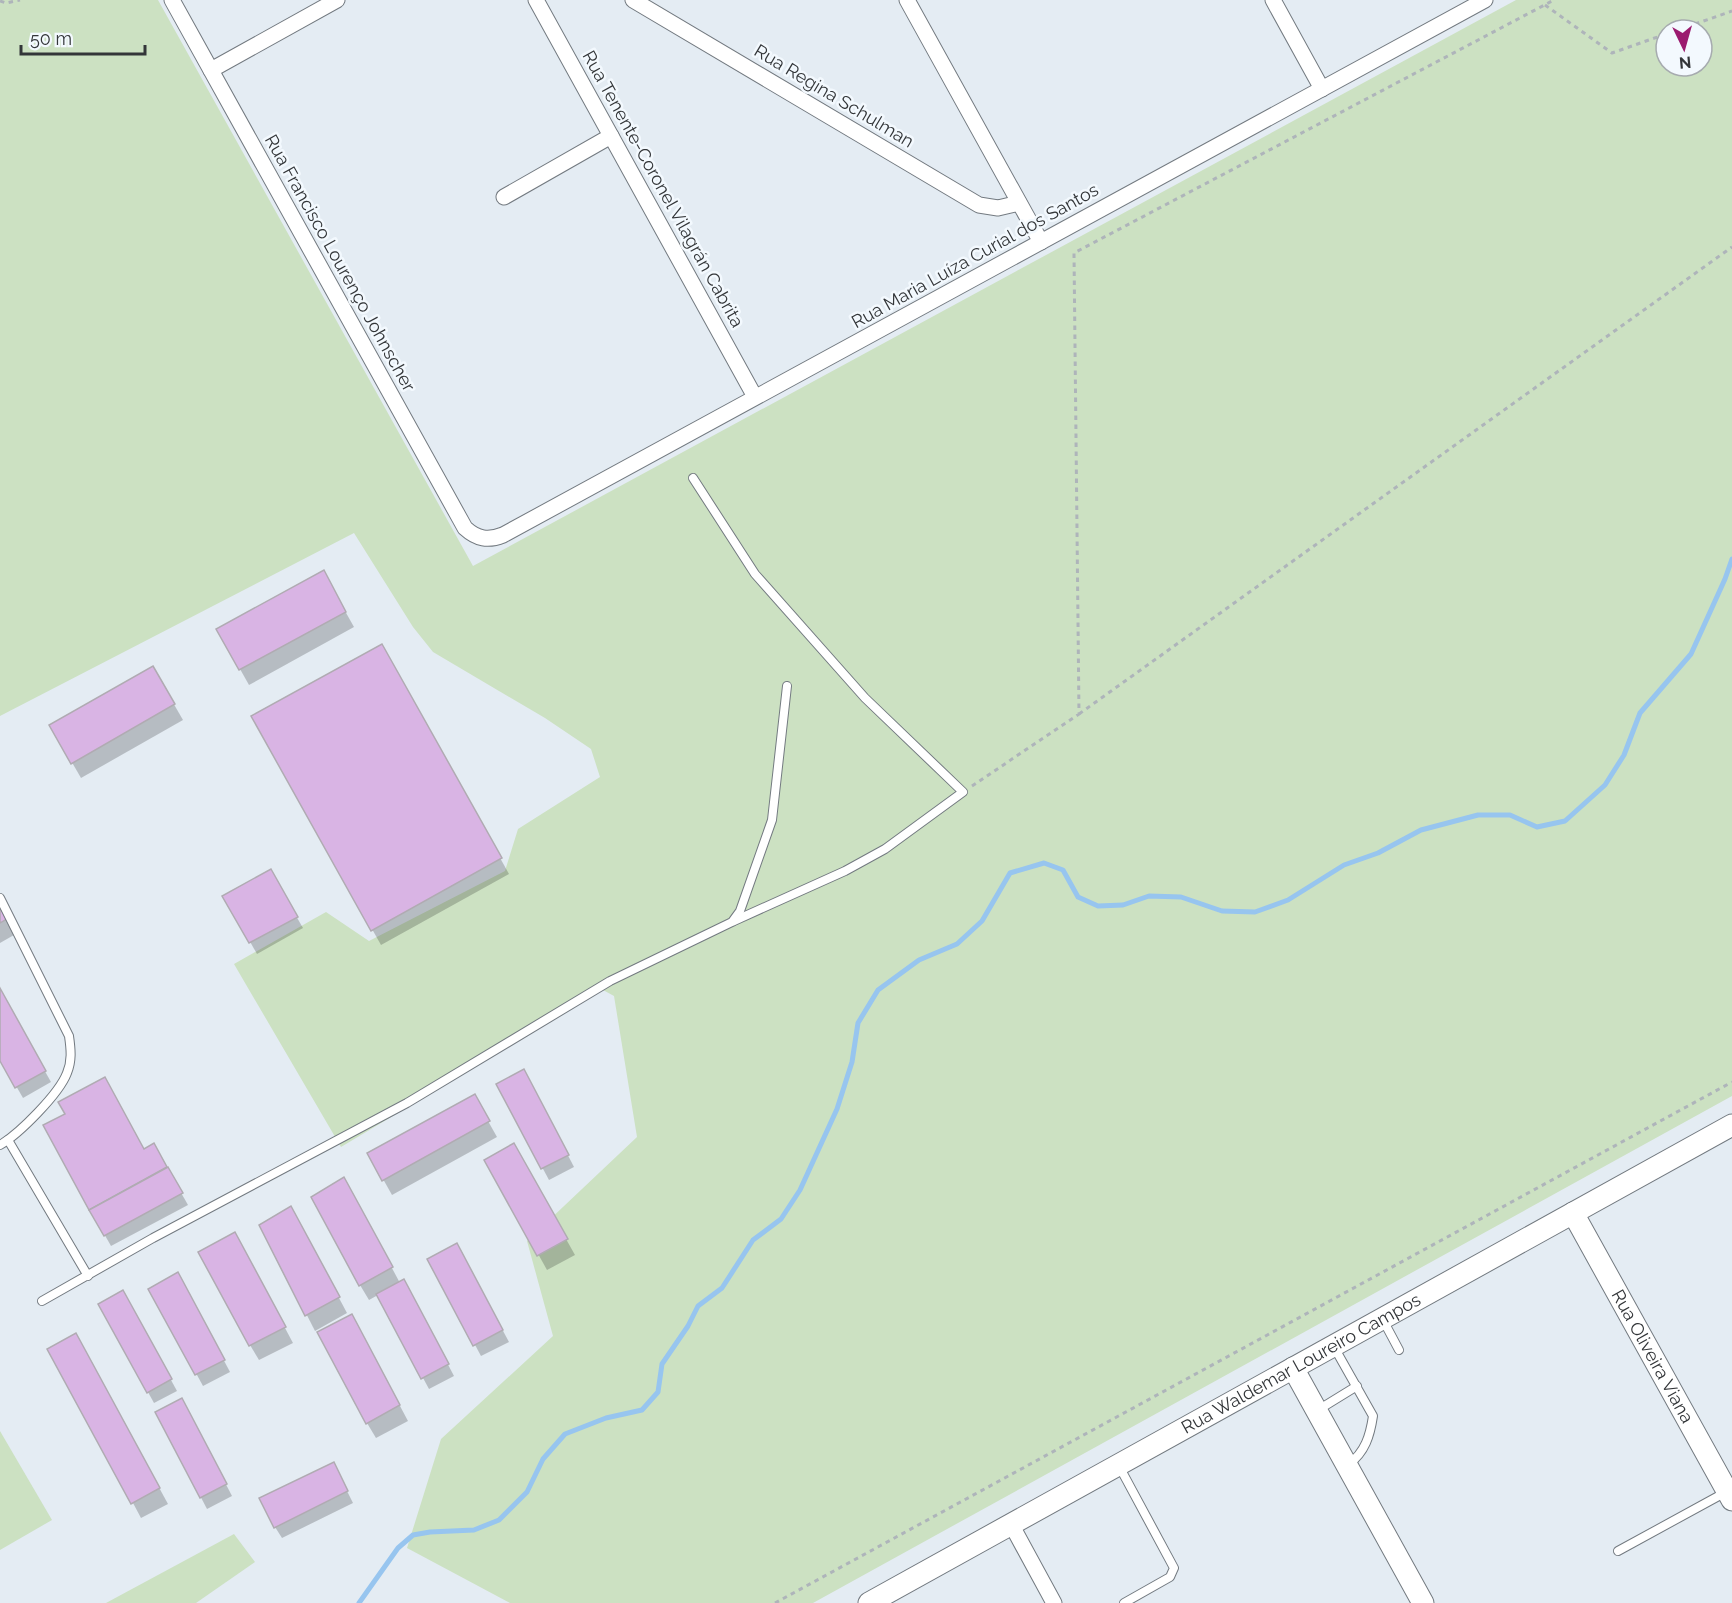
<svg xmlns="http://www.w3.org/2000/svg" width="1732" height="1603" font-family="Raleway,sans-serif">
  <rect width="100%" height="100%" fill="#e4ecf3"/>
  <!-- green -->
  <g fill="#cce1c2" fill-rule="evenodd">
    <path d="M0 0H158L473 566 1516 0H1732V1096L813 1603H510L407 1548 441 1439 553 1336 527 1241 637 1137 614 996 603 990 341 1147 234 964 326 912 369 941 505 871 518 829 600 777 591 749 545 718 433 652 413 627 354 533 0 716ZM1666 30H1702V66H1666Z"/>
    <path d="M0 1431 52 1520 0 1550Z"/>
    <path d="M234 1534 255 1562 196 1603H106Z"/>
  </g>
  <!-- shadow -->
  <g fill="#0003">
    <path d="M323 572 354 627 249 685 218 630Z"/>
    <path d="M382 646 509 874 381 945 253 717Z"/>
    <path d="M153 668 183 720 81 778 51 726Z"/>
    <path d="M270 871 303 928 257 954 224 896Z"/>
    <path d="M0 910 14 935 0 943Z"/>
    <path d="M0 991 51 1082 23 1098 0 1058Z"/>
    <path d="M530 1082 574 1167 549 1180 498 1085Z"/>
    <path d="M474 1096 497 1137 392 1195 369 1154Z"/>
    <path d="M154 1145 188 1205 111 1246 90 1209 143 1151Z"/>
    <path d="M513 1145 575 1255 547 1270 486 1160Z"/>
    <path d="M352 1194 400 1283 410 1292 454 1376 429 1389 378 1295 369 1300 360 1285Z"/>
    <path d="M299 1223 347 1313 315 1331 261 1225Z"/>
    <path d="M243 1249 293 1343 259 1360 250 1345Z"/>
    <path d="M463 1256 509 1342 481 1356 429 1259Z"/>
    <path d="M184 1285 230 1372 203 1386 150 1289Z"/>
    <path d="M123 1292 177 1391 154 1403 100 1305Z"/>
    <path d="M360 1331 408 1421 376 1438 367 1423Z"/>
    <path d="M84 1350 168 1504 141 1518 133 1503Z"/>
    <path d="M188 1411 232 1496 207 1509 157 1413Z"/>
    <path d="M339 1475 353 1503 282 1538 275 1527Z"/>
  </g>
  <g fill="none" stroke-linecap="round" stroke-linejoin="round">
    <!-- stream -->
    <path stroke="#97c5ef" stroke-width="5" d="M359 1603 398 1548 413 1535 430 1532 474 1530 499 1520 527 1492 543 1459 565 1434 606 1418 642 1410 658 1392 662 1364 688 1326 698 1306 722 1288 753 1240 781 1219 800 1190 837 1109 852 1062 858 1023 878 990 919 960 957 944 982 921 1010 873 1044 863 1063 870 1078 897 1098 906 1123 905 1149 896 1181 897 1222 911 1255 912 1288 900 1344 865 1378 853 1421 830 1478 815H1510L1537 827 1565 821 1605 785 1624 755 1640 713 1691 654 1725 579 1732 559"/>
  </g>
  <!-- building -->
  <g fill="#d9b4e4" stroke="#b0abb2" stroke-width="1.5">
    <path d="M324 570 346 612 239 670 216 629Z"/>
    <path d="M382 644 502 858 371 931 251 716Z"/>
    <path d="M153 666 175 704 71 764 49 725Z"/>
    <path d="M271 869 298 917 249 943 222 896Z"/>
    <path d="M0 907 7 919 0 923Z"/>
    <path d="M0 988 46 1071 15 1088 0 1061Z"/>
    <path d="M524 1069 569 1155 541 1169 496 1084Z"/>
    <path d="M105 1077 144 1149 154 1143 167 1167 89 1210 43 1125 65 1114 58 1102Z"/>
    <path d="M475 1094 490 1121 382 1181 367 1153Z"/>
    <path d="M514 1143 568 1239 537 1256 484 1160Z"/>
    <path d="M168 1167 183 1193 104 1236 89 1210Z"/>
    <path d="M344 1177 393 1267 359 1286 311 1197Z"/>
    <path d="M291 1206 340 1297 305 1316 259 1225Z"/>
    <path d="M235 1232 286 1327 249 1346 198 1252Z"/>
    <path d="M457 1243 503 1330 473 1346 427 1259Z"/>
    <path d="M178 1272 225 1360 195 1375 148 1289Z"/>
    <path d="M404 1279 449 1364 421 1379 376 1294Z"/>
    <path d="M123 1290 172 1379 147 1393 98 1304Z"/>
    <path d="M352 1314 400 1405 366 1424 317 1332Z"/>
    <path d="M76 1333 160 1488 131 1504 47 1349Z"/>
    <path d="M182 1398 227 1484 200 1498 155 1412Z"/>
    <path d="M334 1462 348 1491 274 1528 259 1498Z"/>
  </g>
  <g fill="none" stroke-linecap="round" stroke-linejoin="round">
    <!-- lane casing -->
    <g stroke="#737a80" stroke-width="10">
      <g id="lane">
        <path d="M693 478 755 574 865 698 963 792 885 849 845 871 734 921"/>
        <path d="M0 898 69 1036C71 1050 72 1061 67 1073 59 1094 19 1134 0 1145"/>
        <path d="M8 1140 88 1276"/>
        <path d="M42 1301 153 1238 407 1103 610 981 732 922 740 911 772 820 787 686"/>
        <path d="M1383 1320 1399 1350"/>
        <path d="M1334 1347 1373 1416C1370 1436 1365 1452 1349 1464"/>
        <path d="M1318 1410 1357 1386"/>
        <path d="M1119 1466 1174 1568 1170 1577 1124 1603"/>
        <path d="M1618 1551 1726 1492"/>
      </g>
    </g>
    <!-- street casing -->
    <g stroke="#737a80" stroke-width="17">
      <g id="street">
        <path d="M172 0 465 528C477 539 488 541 503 535L1485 0"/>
        <path d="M536 0 755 397"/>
        <path d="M633 0 979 205 998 208 1019 203"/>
        <path d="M907 0 1041 242"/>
        <path d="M1273 0 1322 89"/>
        <path d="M211 70 337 0"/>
        <path d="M504 197 611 136"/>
        <path d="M1011 1524 1054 1603"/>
      </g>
    </g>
    <!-- secondary casing -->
    <g stroke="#737a80" stroke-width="23">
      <g id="secondary">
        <path id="s1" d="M1573 1213 1732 1500"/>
        <path d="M1293 1368 1423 1603"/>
        <path id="s2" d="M869 1603 1732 1125"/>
      </g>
    </g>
    <!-- path -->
    <g stroke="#aeb4ba" stroke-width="3" stroke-dasharray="4.5 4.5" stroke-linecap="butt">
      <path d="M0 1 6 3 20 0"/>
      <path d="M1545 5 1612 53 1666 34"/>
      <path d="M1678 30 1732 11"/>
      <path d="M1079 714 1732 247"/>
      <path d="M972 786 1079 714 1074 253 1554 0"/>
      <path d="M775 1603 1732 1082"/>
    </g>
    <!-- lane -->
    <use href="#lane" stroke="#fff" stroke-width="8"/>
    <!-- street -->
    <use href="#street" stroke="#fff" stroke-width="15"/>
    <!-- secondary -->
    <use href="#secondary" stroke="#fff" stroke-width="21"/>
  </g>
  <g text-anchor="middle" stroke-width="5" stroke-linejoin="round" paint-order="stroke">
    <!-- street labels -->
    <g font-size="18" fill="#333639" stroke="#f3f9fe">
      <text transform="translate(834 96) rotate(31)" y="6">Rua Regina Schulman</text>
      <text transform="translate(663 189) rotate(61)" y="6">Rua Tenente-Coronel Vilagrán Cabrita</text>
      <text transform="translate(975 256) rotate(-29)" y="6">Rua Maria Luíza Curial dos Santos</text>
      <text transform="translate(340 263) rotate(61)" y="6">Rua Francisco Lourenço Johnscher</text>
      <text dy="6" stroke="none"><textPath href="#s1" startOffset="164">Rua Oliveira Viana</textPath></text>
      <text dy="6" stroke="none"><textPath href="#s2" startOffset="494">Rua Waldemar Loureiro Campos</textPath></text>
    </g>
  </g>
  <!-- north arrow -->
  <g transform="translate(1684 48) rotate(175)"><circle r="28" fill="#f3f9fe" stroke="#a6abaf" stroke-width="1.5"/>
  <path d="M0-4.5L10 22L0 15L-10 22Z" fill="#9b1b6f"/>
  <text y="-9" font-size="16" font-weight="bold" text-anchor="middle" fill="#333639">N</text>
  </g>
  <!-- scale -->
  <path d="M21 45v9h124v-9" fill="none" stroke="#333639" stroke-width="3"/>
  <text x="30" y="45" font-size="18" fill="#333639" stroke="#f3f9fe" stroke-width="4.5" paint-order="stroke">50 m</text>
</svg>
